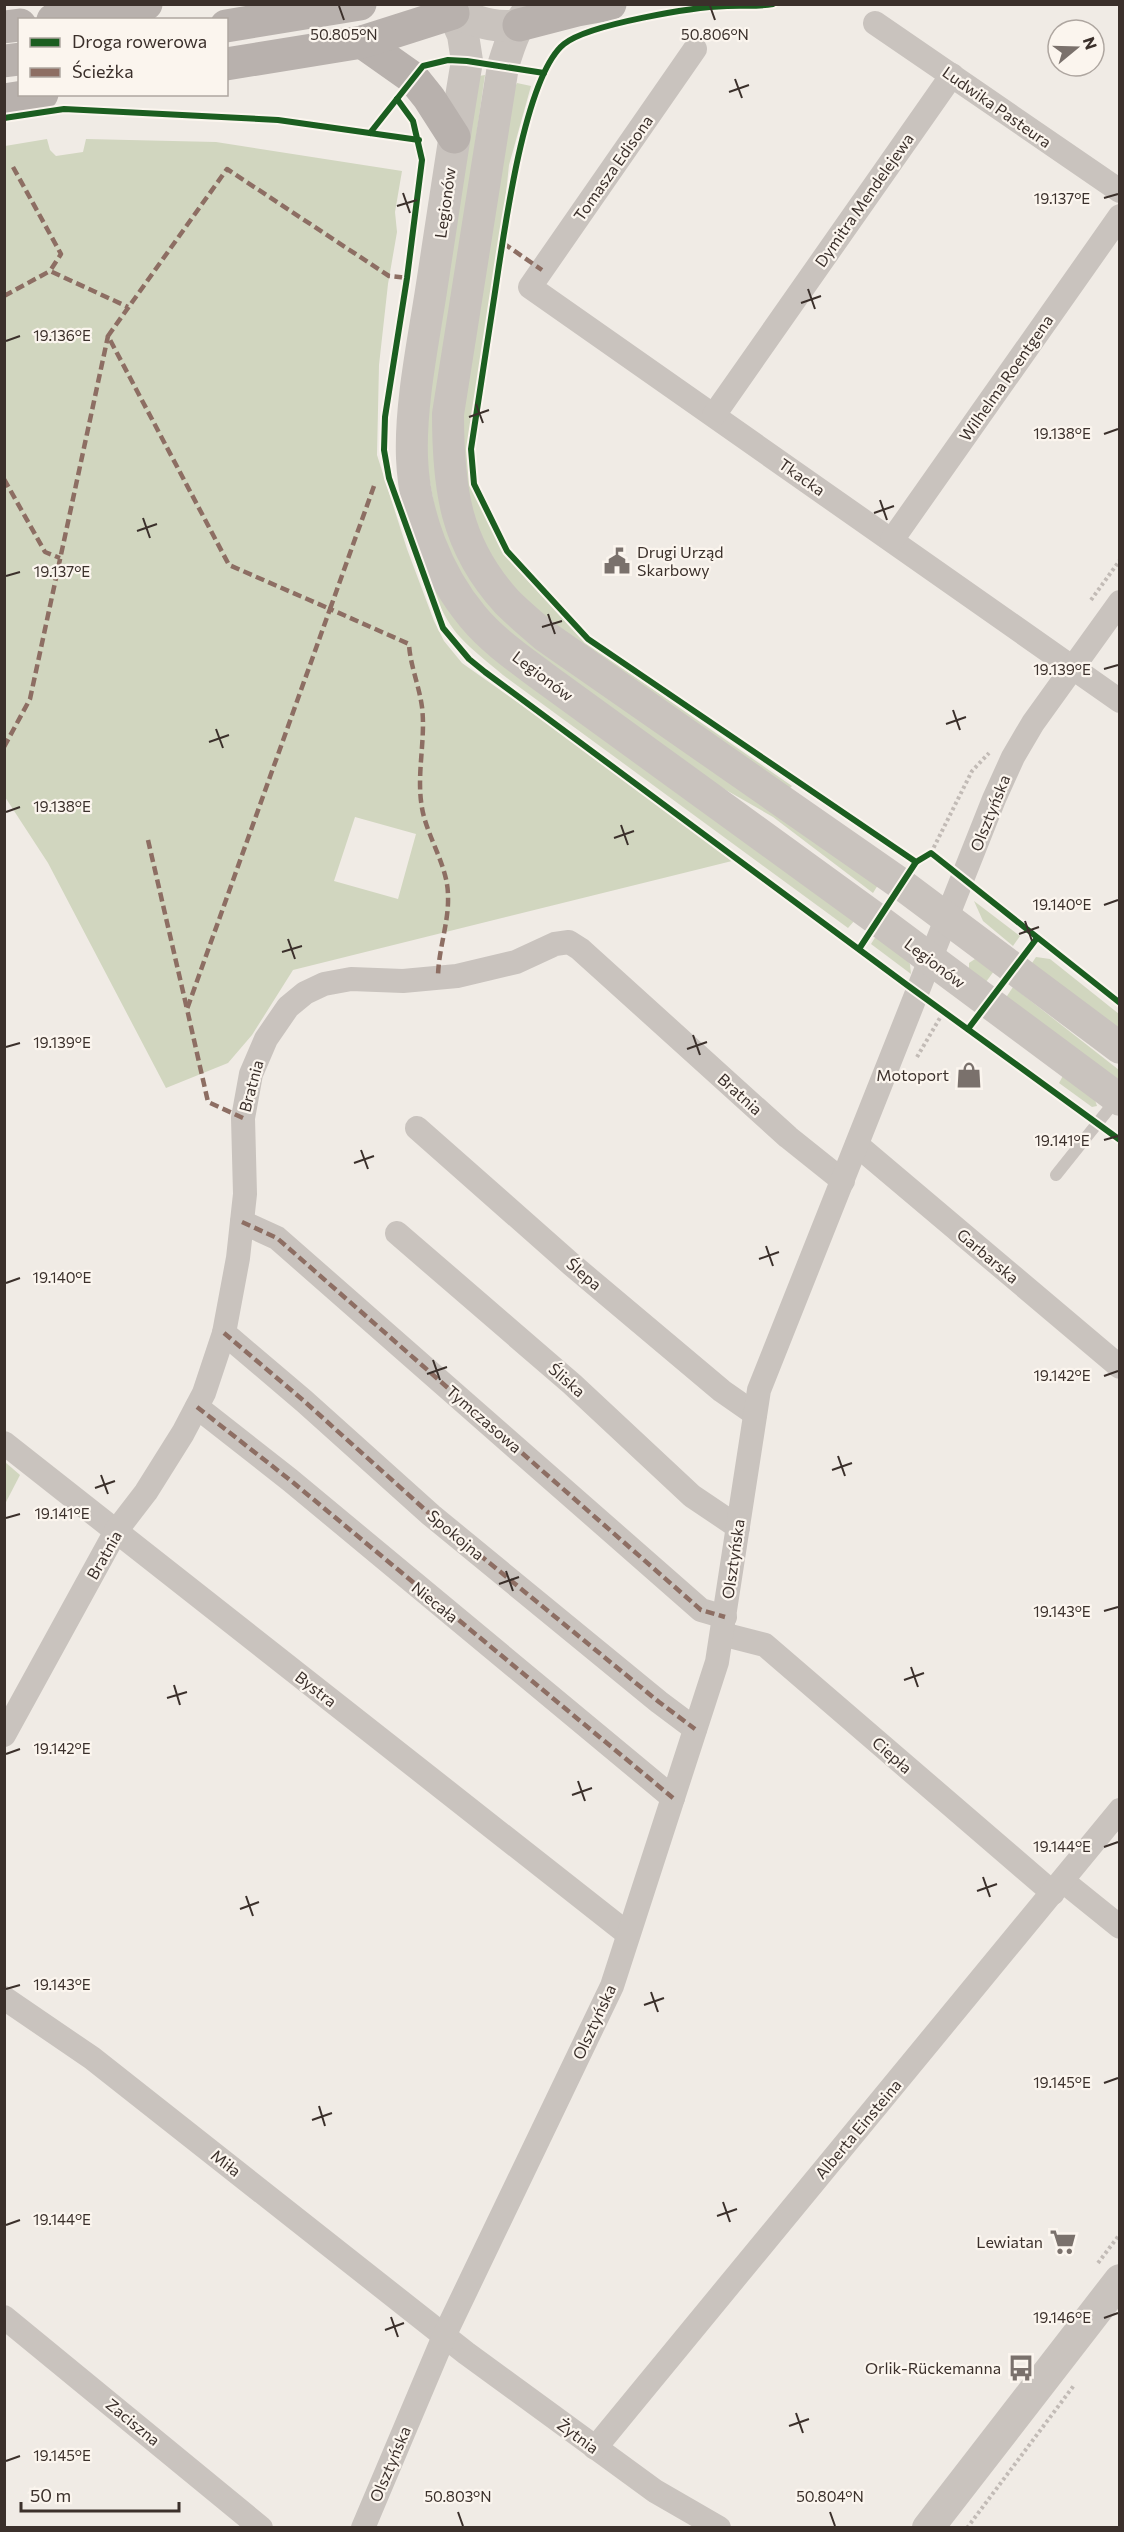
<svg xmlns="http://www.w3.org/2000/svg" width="1124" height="2532" font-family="Commissioner,sans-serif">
  <rect width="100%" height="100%" fill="#f0ebe5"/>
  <!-- green -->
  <g fill="#d1d6bf" fill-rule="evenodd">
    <path d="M485 75 457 270 462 556 881 880 873 893 773 817 705 778 546 664 485 610 450 559 438 526 425 456 426 418 479 76Z"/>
    <path d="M517 83 531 86 509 165 505 203 468 441V462L472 484 498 541 510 560 585 642 792 786 788 790 540 619 480 545 457 438 510 97Z"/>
    <path d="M47 139 50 150 56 156 83 152 86 139 216 142 402 171 395 212 397 232 388 284 379 365 377 455 407 549 434 621 444 641 462 663 551 726 732 861 293 970 252 1035 228 1063 166 1088 48 863 5 797V146ZM355 817 416 834 398 899 334 881Z"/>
    <path d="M422 561 855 920 848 928 503 675C489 663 473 651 460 637 441 616 432 587 422 561Z"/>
    <path d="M974 901 1020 936 1013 946 983 921Z"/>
    <path d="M876 936 906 959 910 964 911 974 871 944Z"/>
    <path d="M1036 957 1050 959 1119 1014V1031L1032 963Z"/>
    <path d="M975 959 994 971 983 986 969 971V963Z"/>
    <path d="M1013 987 1119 1070V1087L1003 1002Z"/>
    <path d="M1064 1074 1094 1097 1097 1106 1092 1107 1059 1083Z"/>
    <path d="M5 1462 20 1475 5 1504Z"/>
  </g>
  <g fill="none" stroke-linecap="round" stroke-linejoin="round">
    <!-- path -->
    <g stroke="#c2bbb6" stroke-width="4" stroke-dasharray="3 3" stroke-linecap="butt">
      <path d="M1091 600 1120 560"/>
      <path d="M931 853 972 771 989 753"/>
      <path d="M917 1057 944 1011"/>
      <path d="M1098 2263 1120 2234"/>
      <path d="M967 2528 1075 2384"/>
    </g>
    <!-- service -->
    <path stroke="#c9c3be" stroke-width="12" d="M1056 1175 1116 1100"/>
    <!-- minor -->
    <g stroke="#c9c3be" stroke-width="24">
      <path d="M875 23 1120 191"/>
      <path d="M695 49 530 287 1120 701"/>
      <path d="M714 415 952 75"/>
      <path d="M892 540 1120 216"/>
      <path d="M417 1128 571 1264 722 1391 755 1414"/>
      <path d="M857 1145 1120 1367"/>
      <path d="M242 1222 277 1238 701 1610 725 1617"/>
      <path d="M397 1233 572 1384 692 1496 738 1527"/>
      <path d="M224 1333 304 1401 431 1515 659 1702 695 1729"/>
      <path d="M197 1407 290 1480 673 1798"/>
      <path d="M4 1443 628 1934"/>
      <path d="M722 1634 765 1645 1053 1893"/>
      <path d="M4 1735 116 1531 146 1492 183 1433 204 1393 224 1333 238 1258 245 1194 243 1118 251 1074 266 1039 288 1007 305 993 324 984 351 979 403 981 457 976 516 962 555 944 569 942 580 949 788 1137 843 1181"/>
      <path d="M1063 1881 1120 1927"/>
      <path d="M4 1998 92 2058 466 2353 655 2491 719 2528"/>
      <path d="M4 2317 261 2528"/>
      <path d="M595 2448 1120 1810"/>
      <path d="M363 2528 445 2334 612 1986 717 1662 759 1390 994 799 1013 757 1033 723 1120 602"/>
    </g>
    <!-- tertiary -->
    <g stroke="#c9c3be" stroke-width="32">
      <path d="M449 4 463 35 467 61C454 137 443 214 431 291 423 343 410 405 412 458 414 514 437 574 473 617 492 640 518 658 542 676L878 920 1120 1100"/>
      <path d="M535 4C517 21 510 43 503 66L448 414C448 488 455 545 507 602 519 614 532 625 545 636L901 884 1120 1048"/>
      <path d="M453 13C477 21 495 29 519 25"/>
      <path d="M928 2528 1120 2280"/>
    </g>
    <!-- primary -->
    <g stroke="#b8b1ad" stroke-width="33">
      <path d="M53 20 146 4"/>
      <path d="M519 25 577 10 610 4"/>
      <path d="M226 26 360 4"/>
      <path d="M4 27 20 25"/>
      <path d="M362 42 413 78 429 98 454 137"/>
      <path d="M4 61 20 59"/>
      <path d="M226 64 362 42 453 13"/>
      <path d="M4 100 42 94"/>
    </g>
    <!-- quiet -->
    <g stroke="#8d6e63" stroke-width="4.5" stroke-dasharray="9 4.5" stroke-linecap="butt">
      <path d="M13 167 61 254 50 271 128 307"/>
      <path d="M503 243 542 270"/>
      <path d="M4 296 50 271"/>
      <path d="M4 479 45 552 60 558"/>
      <path d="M374 486 330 609 229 565 108 336 227 169 389 276 407 278"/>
      <path d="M4 747 30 699 108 336"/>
      <path d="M148 840 187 1009"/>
      <path d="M243 1118 208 1102 187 1009 330 609 409 644C410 665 419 685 422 707 426 740 416 774 422 808 427 837 448 866 448 896 449 923 438 950 438 978"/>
      <path d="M242 1222 277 1238 701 1610 725 1617"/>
      <path d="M224 1333 304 1401 431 1515 659 1702 695 1729"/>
      <path d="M197 1407 290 1480 673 1798"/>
    </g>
    <!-- cycleway casing -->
    <g stroke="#fbf5ee" stroke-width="10">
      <g id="cycleway">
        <path d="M773 4C757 7 743 5 727 6 693 7 589 24 564 44 522 78 502 249 493 305 486 353 478 401 471 449L474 484 507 551 588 639 916 862 931 853 1120 1003"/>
        <path d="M397 99 413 121 422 160 407 278 385 417 384 450 389 478 443 628 469 659 485 672 907 985 1120 1140"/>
        <path d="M4 118 64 109 278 120 419 140"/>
        <path d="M370 133 423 66 448 60 467 61 544 73"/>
        <path d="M859 949 916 862"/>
        <path d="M968 1029 1037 938"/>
      </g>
    </g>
    <!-- cycleway -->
    <use href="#cycleway" stroke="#1b5e20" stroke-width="6"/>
  </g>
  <!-- ticks -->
  <path fill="none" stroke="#3b302b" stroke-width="2" d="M339 6 344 20M710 6 715 20M735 79 742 98M729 92 749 85M403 193 410 213M1104 198 1118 194M397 206 417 200M808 289 815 309M801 303 821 296M6 341 20 336M476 404 483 423M469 417 489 410M1104 434 1118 429M880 500 887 520M874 513 894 506M143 518 150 538M137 531 157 524M6 576 20 572M548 614 555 634M542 627 562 621M1104 669 1118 665M953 710 960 730M946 724 966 717M216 729 223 748M209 742 229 735M6 812 20 807M621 825 628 845M614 838 634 831M1104 905 1118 900M1025 921 1032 941M1019 934 1039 927M288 939 295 959M282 952 302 946M693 1035 700 1055M6 1047 20 1043M687 1049 707 1042M1104 1140 1118 1136M361 1150 368 1169M354 1163 374 1156M766 1246 773 1266M759 1259 779 1252M6 1283 20 1278M433 1360 440 1380M427 1374 447 1367M1104 1376 1118 1371M838 1456 845 1476M832 1470 852 1463M101 1475 108 1494M95 1488 115 1481M6 1518 20 1514M506 1571 513 1591M499 1584 519 1577M1104 1611 1118 1607M911 1667 918 1687M904 1680 924 1673M174 1685 180 1705M167 1698 187 1692M6 1754 20 1749M578 1781 585 1801M572 1795 592 1788M1104 1847 1118 1842M983 1877 990 1897M977 1891 997 1884M246 1896 253 1916M240 1909 259 1902M6 1989 20 1985M651 1992 658 2012M644 2005 664 1998M1104 2083 1118 2078M319 2106 325 2126M312 2120 332 2113M723 2202 730 2222M717 2216 737 2209M6 2225 20 2220M391 2317 398 2337M1104 2318 1118 2313M385 2330 404 2323M796 2413 803 2433M789 2426 809 2419M6 2461 20 2456M458 2512 463 2526M830 2512 835 2526"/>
  <!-- icons -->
  <defs>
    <g id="civic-bare" transform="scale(2.07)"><path d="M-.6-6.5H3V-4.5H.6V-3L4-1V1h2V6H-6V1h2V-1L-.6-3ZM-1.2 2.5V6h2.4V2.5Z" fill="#7a716c" stroke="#fbf5ee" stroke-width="2.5" paint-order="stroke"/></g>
    <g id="shop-bare" transform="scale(2.07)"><path d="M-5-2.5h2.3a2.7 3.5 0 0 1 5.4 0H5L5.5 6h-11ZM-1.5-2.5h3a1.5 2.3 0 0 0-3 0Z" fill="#7a716c" stroke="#fbf5ee" stroke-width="2.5" paint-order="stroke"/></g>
    <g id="supermarket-bare" transform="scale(2.07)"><path d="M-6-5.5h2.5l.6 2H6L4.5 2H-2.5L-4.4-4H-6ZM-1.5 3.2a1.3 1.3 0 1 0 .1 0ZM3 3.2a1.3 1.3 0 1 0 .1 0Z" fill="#7a716c" stroke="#fbf5ee" stroke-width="2.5" paint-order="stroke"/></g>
    <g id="bus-bare" transform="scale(2.07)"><path d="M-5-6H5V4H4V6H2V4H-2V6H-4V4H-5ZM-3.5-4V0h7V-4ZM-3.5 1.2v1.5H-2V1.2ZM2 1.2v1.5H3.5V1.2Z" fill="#7a716c" stroke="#fbf5ee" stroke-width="2.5" paint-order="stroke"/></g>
  </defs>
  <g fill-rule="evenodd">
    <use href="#civic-bare" x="617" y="561"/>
    <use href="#shop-bare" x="969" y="1075"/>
    <use href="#supermarket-bare" x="1063" y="2242"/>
    <use href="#bus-bare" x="1021" y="2368"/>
  </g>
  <g text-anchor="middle" stroke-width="4.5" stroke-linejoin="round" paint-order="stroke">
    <!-- street labels -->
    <g font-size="16" fill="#3b302b" stroke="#fbf5ee">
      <text transform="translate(997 107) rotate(35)" y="6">Ludwika Pasteura</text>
      <text transform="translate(613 168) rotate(-55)" y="6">Tomasza Edisona</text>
      <text transform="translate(864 200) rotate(-55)" y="6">Dymitra Mendelejewa</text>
      <text transform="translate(445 203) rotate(-82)" y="6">Legionów</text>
      <text transform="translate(1006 378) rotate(-55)" y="6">Wilhelma Roentgena</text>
      <text transform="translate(802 477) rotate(35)" y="6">Tkacka</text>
      <text transform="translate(543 676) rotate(37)" y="6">Legionów</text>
      <text transform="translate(990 813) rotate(-68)" y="6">Olsztyńska</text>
      <text transform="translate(935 963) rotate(37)" y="6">Legionów</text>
      <text transform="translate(251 1086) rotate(-75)" y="6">Bratnia</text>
      <text transform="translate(740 1094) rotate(42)" y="6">Bratnia</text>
      <text transform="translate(988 1256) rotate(40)" y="6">Garbarska</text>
      <text transform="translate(584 1274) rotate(40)" y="6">Ślepa</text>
      <text transform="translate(567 1380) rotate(41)" y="6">Śliska</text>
      <text transform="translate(484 1419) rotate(41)" y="6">Tymczasowa</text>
      <text transform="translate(456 1535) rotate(40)" y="6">Spokojna</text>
      <text transform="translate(104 1555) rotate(-60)" y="6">Bratnia</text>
      <text transform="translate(733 1559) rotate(-82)" y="6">Olsztyńska</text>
      <text transform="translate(435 1602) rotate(39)" y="6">Niecała</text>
      <text transform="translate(316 1689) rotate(38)" y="6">Bystra</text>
      <text transform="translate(892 1755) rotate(41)" y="6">Ciepła</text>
      <text transform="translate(594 2022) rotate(-65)" y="6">Olsztyńska</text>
      <text transform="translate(858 2129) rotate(-50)" y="6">Alberta Einsteina</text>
      <text transform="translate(226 2163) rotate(38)" y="6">Miła</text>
      <text transform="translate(133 2422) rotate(39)" y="6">Zaciszna</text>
      <text transform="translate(578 2436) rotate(36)" y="6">Żytnia</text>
      <text transform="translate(390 2464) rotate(-67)" y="6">Olsztyńska</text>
    </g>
    <!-- poi labels -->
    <g font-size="16" fill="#3b302b" stroke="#fbf5ee" text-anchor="end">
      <text x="637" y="558" text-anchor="start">Drugi Urząd<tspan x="637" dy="18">Skarbowy</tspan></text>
      <text x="949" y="1081">Motoport</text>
      <text x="1043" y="2248">Lewiatan</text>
      <text x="1001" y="2374">Orlik-Rückemanna</text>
    </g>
  </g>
  <g font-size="15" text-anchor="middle" fill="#3b302b" stroke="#fbf5ee" stroke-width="4.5" stroke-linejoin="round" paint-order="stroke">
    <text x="715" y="40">50.806°N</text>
    <text x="344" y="40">50.805°N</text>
    <text x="1062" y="204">19.137°E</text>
    <text x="62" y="341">19.136°E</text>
    <text x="1062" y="439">19.138°E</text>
    <text x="62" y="577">19.137°E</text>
    <text x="1062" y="675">19.139°E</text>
    <text x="62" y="812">19.138°E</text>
    <text x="1062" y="910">19.140°E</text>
    <text x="62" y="1048">19.139°E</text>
    <text x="1062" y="1146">19.141°E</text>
    <text x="62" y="1283">19.140°E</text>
    <text x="1062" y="1381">19.142°E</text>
    <text x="62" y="1519">19.141°E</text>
    <text x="1062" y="1617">19.143°E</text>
    <text x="62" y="1754">19.142°E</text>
    <text x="1062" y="1852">19.144°E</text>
    <text x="62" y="1990">19.143°E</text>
    <text x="1062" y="2088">19.145°E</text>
    <text x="62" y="2225">19.144°E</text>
    <text x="1062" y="2323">19.146°E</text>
    <text x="62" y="2461">19.145°E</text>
    <text x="458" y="2502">50.803°N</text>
    <text x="830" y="2502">50.804°N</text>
  </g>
  <!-- border -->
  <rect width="1124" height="2532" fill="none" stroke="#3b302b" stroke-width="12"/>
  <!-- legend -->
  <rect x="18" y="18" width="210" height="78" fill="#fbf5ee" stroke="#aea6a0" stroke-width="1.5"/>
  <rect x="30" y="38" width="30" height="9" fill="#1b5e20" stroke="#aea6a0" stroke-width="1.5"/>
  <text x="72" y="48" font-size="18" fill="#3b302b">Droga rowerowa</text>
  <rect x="30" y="68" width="30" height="9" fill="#8d6e63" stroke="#aea6a0" stroke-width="1.5"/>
  <text x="72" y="78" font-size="18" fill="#3b302b">Ścieżka</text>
  <!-- north arrow -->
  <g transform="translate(1076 48) rotate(71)"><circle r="28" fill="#fbf5ee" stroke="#aea6a0" stroke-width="1.5"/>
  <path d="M0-4.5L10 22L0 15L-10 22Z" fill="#7a716c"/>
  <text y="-9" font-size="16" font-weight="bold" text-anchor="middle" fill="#3b302b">N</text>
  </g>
  <!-- scale -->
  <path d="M21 2502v9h158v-9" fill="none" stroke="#3b302b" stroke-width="3"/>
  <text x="30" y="2502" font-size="18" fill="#3b302b" stroke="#fbf5ee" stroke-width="4.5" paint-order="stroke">50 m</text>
</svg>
